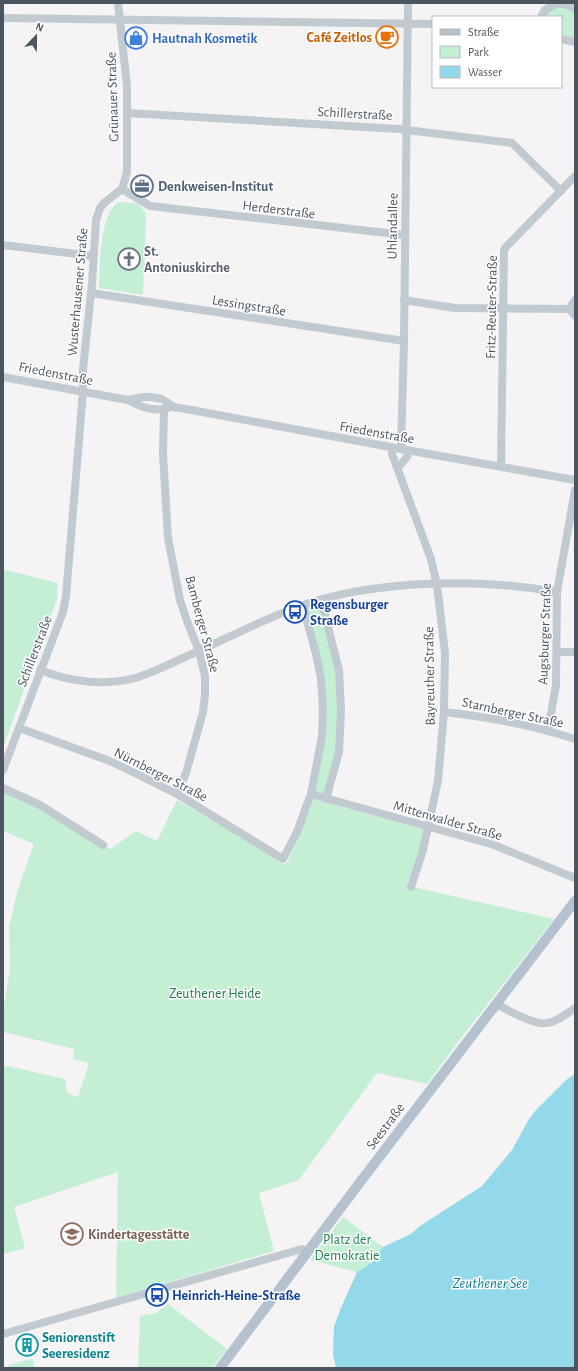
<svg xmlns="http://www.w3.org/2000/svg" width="578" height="1371" font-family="'Alegreya Sans',sans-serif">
  <rect width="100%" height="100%" fill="#f5f3f3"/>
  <!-- green -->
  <g fill="#c5efd5">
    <path d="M562 6 575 13 574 38 561 36V17H543L550 9Z"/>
    <path d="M119 202 137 203 145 212 146 218 143 295 99 288C100 267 99 213 119 202Z"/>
    <path d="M3 569 58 583 57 599 3 748Z"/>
    <path d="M319 604 333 654 339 704 336 753 324 795 315 792 324 724 307 608Z"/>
    <path d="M4 792 32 804 110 849 136 831 157 841 177 800 239 836 284 865 288 861 314 799 425 830 409 886 554 919 458 1042 427 1084 377 1073 299 1180 259 1193 274 1251 116 1298 118 1172 14 1207 25 1248 3 1254V1065L65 1079 67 1093 78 1097 89 1063 73 1059 74 1049 3 1032V1013L10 969 9 926 18 889 34 844 3 831V795Z"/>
    <path d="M343 1217 383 1247 376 1256 373 1262 357 1272 310 1260Z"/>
    <path d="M168 1304 227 1349 212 1368H138L140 1316 156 1313Z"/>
    <path d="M32 1359 33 1360 35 1368H9L8 1365Z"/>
  </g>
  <!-- water -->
  <path fill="#94d9ea" d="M575 1074V1368H336L333 1354 334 1327 340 1310 357 1272 373 1262 376 1256 383 1247 411 1234 420 1226 482 1186 512 1150 529 1119 536 1110 566 1080Z"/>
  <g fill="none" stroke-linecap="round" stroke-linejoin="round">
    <!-- minor -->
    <g stroke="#c2cad1" stroke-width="8">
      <path d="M541 17 545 10 557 3 568 5 575 9"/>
      <path d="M3 18 433 24"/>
      <path d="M561 39 575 42"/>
      <path d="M127 113 399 129 512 143 561 191"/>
      <path d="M122 189 150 206 405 235"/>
      <path d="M3 245 93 256"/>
      <path d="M91 293 404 341"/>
      <path d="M404 300 455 308 569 309"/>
      <path d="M569 309 575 300"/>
      <path d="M569 309 575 316"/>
      <path d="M3 377 128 400C141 407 153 412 168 408"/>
      <path d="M128 400 143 397H151L162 399 174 407 197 411 401 449 575 480"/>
      <path d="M164 409 163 454 168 538 180 600 187 621 199 651 205 676V695L203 712 186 773 177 794"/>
      <path d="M393 448 392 454 431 559 437 585 445 653 444 712 438 781 423 850 411 887"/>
      <path d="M401 449 404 341 408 3"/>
      <path d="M501 466 504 251 505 248 575 176"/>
      <path d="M398 468 407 457 408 451"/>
      <path d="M321 600 339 670 341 710 339 752 326 799"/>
      <path d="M557 652H575"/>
      <path d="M40 670C70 682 105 686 135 678 152 673 167 665 183 658 227 639 276 612 322 599 393 580 485 579 557 592"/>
      <path d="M444 712C489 717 532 725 575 739"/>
      <path d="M19 728 107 760 137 774 177 794 283 859 297 832 311 794 322 736 323 710 321 678 316 654 303 606"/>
      <path d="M548 731 556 685 557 592 575 490"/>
      <path d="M3 770 63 612 66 596 83 392V369L92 284 96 220 100 208 104 203 122 189 127 172V86L118 3"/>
      <path d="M3 788 40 805 103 845"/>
      <path d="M311 794 494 845 575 878"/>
      <path d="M497 1004C507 1010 536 1026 547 1023 557 1022 566 1014 575 1008"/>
      <path d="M3 1334 302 1249 307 1252"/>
    </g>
    <!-- major -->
    <path stroke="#b4c2d0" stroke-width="10" d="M220 1368 361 1181 575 901"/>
  </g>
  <!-- icons -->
  <defs>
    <g id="cafe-ring" transform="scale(1.15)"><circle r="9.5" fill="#fff" stroke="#e8710a" stroke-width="1.5"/><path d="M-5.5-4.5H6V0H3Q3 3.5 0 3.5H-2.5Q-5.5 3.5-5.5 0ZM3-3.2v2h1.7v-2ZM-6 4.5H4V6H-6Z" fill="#e8710a"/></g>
    <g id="shop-ring" transform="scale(1.15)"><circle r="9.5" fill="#fff" stroke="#3f7fe0" stroke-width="1.5"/><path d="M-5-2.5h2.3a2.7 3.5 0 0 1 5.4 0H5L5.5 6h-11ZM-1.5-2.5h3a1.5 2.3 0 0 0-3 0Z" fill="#3f7fe0"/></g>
    <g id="office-ring" transform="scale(1.15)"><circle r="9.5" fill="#fff" stroke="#5c6f8a" stroke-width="1.5"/><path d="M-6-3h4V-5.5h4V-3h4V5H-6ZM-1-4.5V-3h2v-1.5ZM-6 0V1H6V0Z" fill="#5c6f8a"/></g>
    <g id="church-ring" transform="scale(1.15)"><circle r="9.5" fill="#fff" stroke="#6b7280" stroke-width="1.5"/><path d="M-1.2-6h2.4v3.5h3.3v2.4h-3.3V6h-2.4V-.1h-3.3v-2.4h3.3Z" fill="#6b7280"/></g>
    <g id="bus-ring" transform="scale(1.15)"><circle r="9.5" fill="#fff" stroke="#1a4fb4" stroke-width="1.5"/><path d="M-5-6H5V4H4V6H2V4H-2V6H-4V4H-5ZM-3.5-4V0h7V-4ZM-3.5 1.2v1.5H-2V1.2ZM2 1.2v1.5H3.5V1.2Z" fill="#1a4fb4"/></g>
    <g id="school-ring" transform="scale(1.15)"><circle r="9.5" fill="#fff" stroke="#8d6e63" stroke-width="1.5"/><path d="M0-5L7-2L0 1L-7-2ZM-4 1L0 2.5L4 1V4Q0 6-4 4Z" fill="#8d6e63"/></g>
    <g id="building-ring" transform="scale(1.15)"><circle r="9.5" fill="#fff" stroke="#0f9aa8" stroke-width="1.5"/><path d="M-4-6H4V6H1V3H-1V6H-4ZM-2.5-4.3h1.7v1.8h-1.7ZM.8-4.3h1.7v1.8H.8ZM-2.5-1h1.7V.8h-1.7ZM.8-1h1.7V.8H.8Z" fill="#0f9aa8"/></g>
  </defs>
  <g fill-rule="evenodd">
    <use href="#cafe-ring" x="387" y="37"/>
    <use href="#shop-ring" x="136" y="38"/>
    <use href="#office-ring" x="142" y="186"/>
    <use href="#church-ring" x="129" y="259"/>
    <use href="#bus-ring" x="295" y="612"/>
    <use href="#school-ring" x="72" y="1234"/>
    <use href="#bus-ring" x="157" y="1295"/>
    <use href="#building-ring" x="27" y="1345"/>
  </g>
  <g text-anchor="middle" stroke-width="3" stroke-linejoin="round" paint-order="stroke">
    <!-- food labels -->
    <g font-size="14" font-weight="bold" fill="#c56008" stroke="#fff" text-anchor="end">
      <text x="372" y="42">Café Zeitlos</text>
    </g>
    <!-- shop labels -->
    <g font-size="14" font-weight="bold" fill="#366cbe" stroke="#fff" text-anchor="start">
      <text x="152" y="43">Hautnah Kosmetik</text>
    </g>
    <!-- street labels -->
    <g font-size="14" fill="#4b5660" stroke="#fff">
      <text transform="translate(112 97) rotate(-92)" y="5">Grünauer Straße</text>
      <text transform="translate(355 113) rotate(3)" y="5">Schillerstraße</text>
      <text transform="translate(279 209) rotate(7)" y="5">Herderstraße</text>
      <text transform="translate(392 226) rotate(-89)" y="5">Uhlandallee</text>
      <text transform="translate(77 292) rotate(-85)" y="5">Wusterhausener Straße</text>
      <text transform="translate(249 305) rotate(9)" y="5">Lessingstraße</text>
      <text transform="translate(491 307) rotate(-89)" y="5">Fritz-Reuter-Straße</text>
      <text transform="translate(56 373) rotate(11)" y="5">Friedenstraße</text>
      <text transform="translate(377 432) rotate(10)" y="5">Friedenstraße</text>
      <text transform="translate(203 624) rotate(75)" y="5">Bamberger Straße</text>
      <text transform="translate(544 634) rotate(-88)" y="5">Augsburger Straße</text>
      <text transform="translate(34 651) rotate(-69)" y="5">Schillerstraße</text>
      <text transform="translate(429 676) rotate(-91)" y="5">Bayreuther Straße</text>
      <text transform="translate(513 712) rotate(12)" y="5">Starnberger Straße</text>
      <text transform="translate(161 774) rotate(27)" y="5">Nürnberger Straße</text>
      <text transform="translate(448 820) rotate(16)" y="5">Mittenwalder Straße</text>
      <text transform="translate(385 1126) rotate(-53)" y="5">Seestraße</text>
    </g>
    <!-- service labels -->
    <g font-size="14" font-weight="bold" fill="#4e5e75" stroke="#fff" text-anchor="start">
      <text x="158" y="191">Denkweisen-Institut</text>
    </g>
    <!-- worship labels -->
    <g font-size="14" font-weight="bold" fill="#5b616d" stroke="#fff" text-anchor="start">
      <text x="144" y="256">St.<tspan x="144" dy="16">Antoniuskirche</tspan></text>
    </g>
    <!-- transit labels -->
    <g font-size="14" font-weight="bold" fill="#164399" stroke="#fff" text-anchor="start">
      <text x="310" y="609">Regensburger<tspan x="310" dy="16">Straße</tspan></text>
      <text x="172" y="1300">Heinrich-Heine-Straße</text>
    </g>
    <!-- park labels -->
    <g font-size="14" fill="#1c814d" stroke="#fff">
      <text x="215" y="998">Zeuthener Heide</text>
      <text x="347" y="1244">Platz der<tspan x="347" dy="16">Demokratie</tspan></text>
    </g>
    <!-- education labels -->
    <g font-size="14" font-weight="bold" fill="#785e54" stroke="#fff" text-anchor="start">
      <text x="88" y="1239">Kindertagesstätte</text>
    </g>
    <!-- culture labels -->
    <g font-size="14" font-weight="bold" fill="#0d838f" stroke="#fff" text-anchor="start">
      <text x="42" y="1342">Seniorenstift<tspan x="42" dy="16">Seeresidenz</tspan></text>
    </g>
    <!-- water labels -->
    <g font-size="15" font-style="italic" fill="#13819c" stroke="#fff">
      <text x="490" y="1288">Zeuthener See</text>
    </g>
  </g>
  <!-- border -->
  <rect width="578" height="1371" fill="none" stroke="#4b5660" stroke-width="8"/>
  <!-- legend -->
  <rect x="432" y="16" width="130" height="72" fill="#ffffff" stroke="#b7bbbf"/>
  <rect x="440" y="29" width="20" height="6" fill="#b4c2d0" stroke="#b7bbbf"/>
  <text x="468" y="36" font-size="12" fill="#4b5660">Straße</text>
  <rect x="440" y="46" width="20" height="12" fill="#c5efd5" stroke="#b7bbbf"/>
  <text x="468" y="56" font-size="12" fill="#4b5660">Park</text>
  <rect x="440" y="66" width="20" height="12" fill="#94d9ea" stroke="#b7bbbf"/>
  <text x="468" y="76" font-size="12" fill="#4b5660">Wasser</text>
  <!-- north arrow -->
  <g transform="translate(36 36) rotate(22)" stroke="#ffffff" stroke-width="3" paint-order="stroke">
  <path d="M0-3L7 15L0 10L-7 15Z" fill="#4b5660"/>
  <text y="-6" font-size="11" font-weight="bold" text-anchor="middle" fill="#4b5660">N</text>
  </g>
</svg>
